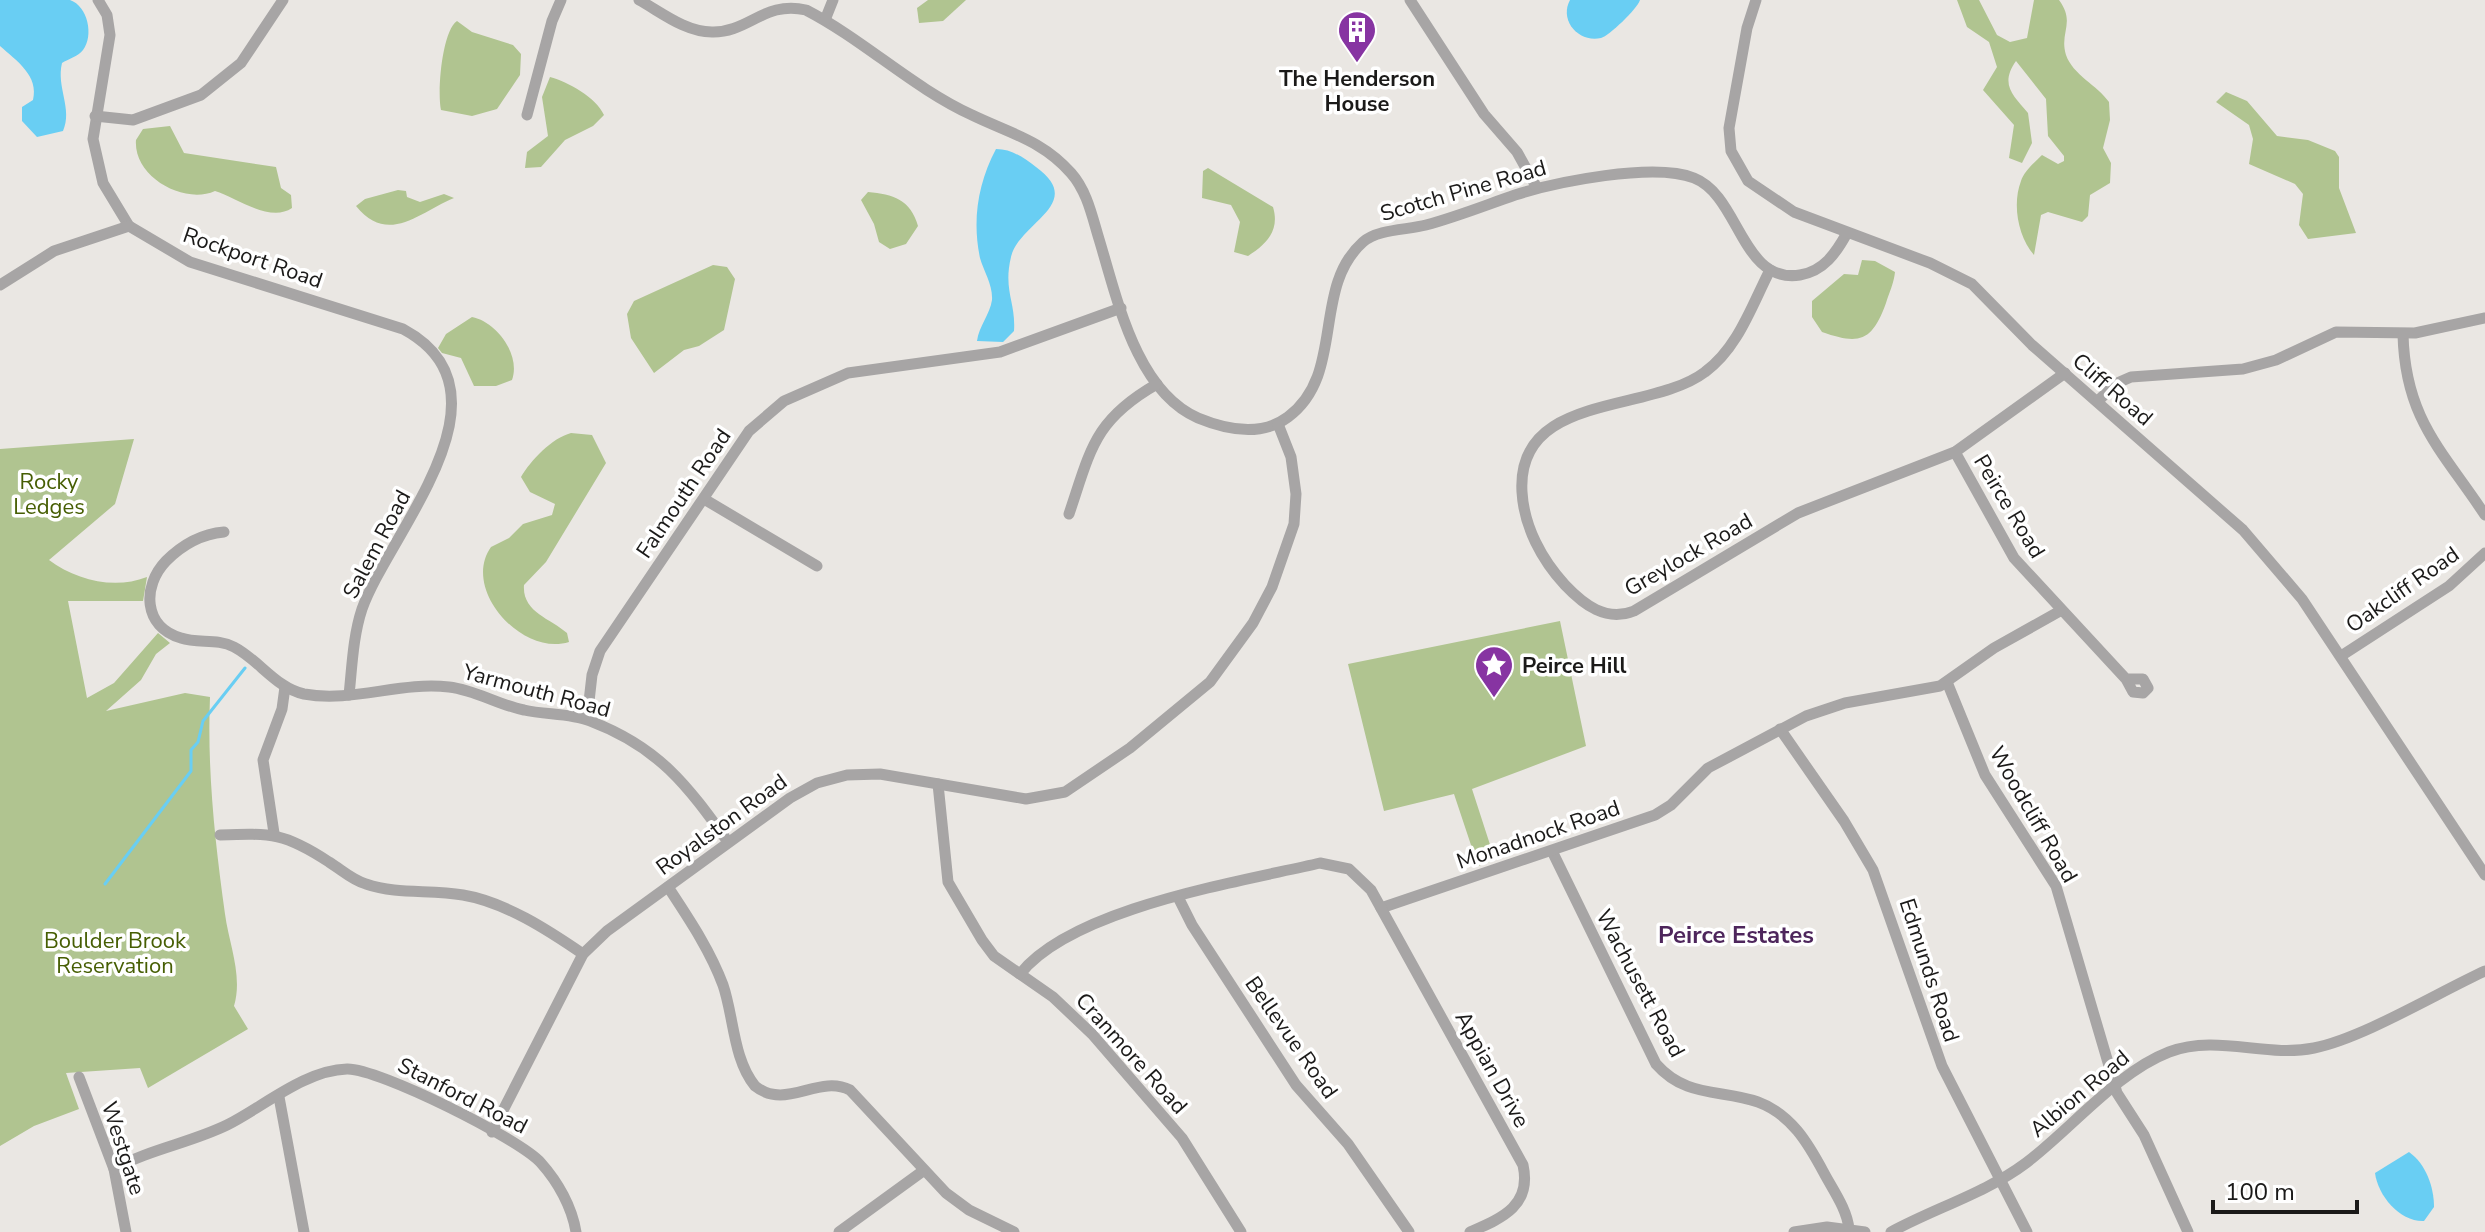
<svg xmlns="http://www.w3.org/2000/svg" width="2485" height="1232" font-family="'Nunito Sans',sans-serif">
  <rect width="100%" height="100%" fill="#eae7e3"/>
  <!-- green -->
  <g fill="#b0c490">
    <path d="M928 0H966L943 21 919 23 917 8Z"/>
    <path d="M1957 0H1979L1997 35 2010 42 2027 38 2034 0H2059C2076 23 2059 32 2066 55 2073 75 2097 85 2109 102L2110 120 2103 148 2111 163 2110 183 2090 195 2088 216 2082 222 2048 212 2041 215 2034 255C2018 237 2012 204 2021 181 2024 171 2035 162 2042 155L2058 164 2064 161V156L2048 136 2046 99 2016 61C1999 85 2014 96 2028 113L2032 143 2022 163 2009 158 2014 125 1983 90 1997 67 1989 42 1967 27Z"/>
    <path d="M457 21 472 32 513 45 521 54 520 75 497 109 472 116 441 110C437 92 442 31 457 21Z"/>
    <path d="M550 77C568 82 596 97 604 115L593 126 565 140 541 167 525 168 527 152 548 136 542 97Z"/>
    <path d="M2226 92 2247 101 2277 136 2308 140 2335 151 2339 157V188L2356 233 2308 239 2299 225 2303 194 2295 184 2249 164 2253 139 2249 125 2216 102Z"/>
    <path d="M170 126 184 153 276 167 281 188 291 195 292 208C270 223 237 198 215 191 184 205 133 177 136 140L143 129Z"/>
    <path d="M1208 168 1273 207C1280 230 1267 244 1248 256L1234 252 1240 222 1231 205 1202 198 1203 171Z"/>
    <path d="M398 190 406 191 407 197 420 202 444 194 454 198C420 212 388 246 356 206L365 199Z"/>
    <path d="M868 192C893 194 911 200 918 226L906 244 890 249 879 242 874 224 861 200Z"/>
    <path d="M1862 260 1875 261 1895 272C1894 283 1889 293 1886 303 1872 342 1859 345 1822 332L1812 317V301L1844 274 1858 275Z"/>
    <path d="M713 265 727 267 735 279 724 330 699 346 684 350 654 373 631 338 627 314 634 301Z"/>
    <path d="M472 317C497 322 521 355 512 380L496 386H474L461 358 442 353 438 348 446 334Z"/>
    <path d="M571 433 592 435 606 463 546 562 524 585C522 612 550 618 567 633L569 642C522 657 461 589 491 547L509 538 523 524 552 515 555 504 530 492 521 477C531 460 552 438 571 433Z"/>
    <path d="M134 439 115 504 49 560C76 580 114 590 147 577L143 601H68L87 698 114 683 158 633 170 643 156 654 141 680 106 711 185 693 210 697C207 770 215 842 225 914 229 944 243 976 234 1006L248 1029 148 1088 140 1068 66 1073 79 1109 34 1126 0 1146V449Z"/>
    <path d="M1560 621 1586 746 1472 789 1495 860 1478 866 1454 794 1384 811 1348 664Z"/>
  </g>
  <!-- water -->
  <g fill="#69cef3">
    <path d="M0 0C18 0 55 0 70 0 88 6 94 36 83 50 79 56 68 59 62 63 56 87 73 109 63 131L37 137 22 121V107L33 100C39 76 17 61 0 46Z"/>
    <path d="M1570 0H1640C1637 9 1609 36 1601 38 1578 43 1559 20 1570 0Z"/>
    <path d="M996 149C1012 149 1024 158 1036 167 1087 204 1019 222 1011 257 1003 291 1016 302 1014 331L1003 342 977 341C979 326 990 314 992 300 993 285 984 272 980 258 972 220 978 183 996 149Z"/>
    <path d="M2409 1152C2426 1164 2434 1187 2434 1207L2424 1221C2400 1222 2378 1196 2375 1173Z"/>
  </g>
  <g fill="none" stroke-linecap="round" stroke-linejoin="round">
    <!-- stream -->
    <path stroke="#69cef3" stroke-width="3" d="M105 884 191 771V750L198 742 203 721 245 668"/>
    <!-- minor -->
    <g stroke="#a7a5a5" stroke-width="11">
      <path d="M98 0 107 15 110 35 93 139 103 183 129 226 190 262 403 329C522 393 388 534 362 609 353 636 352 667 349 695"/>
      <path d="M639 0C661 12 685 32 712 32 748 33 765 0 806 10 864 40 913 88 972 115 1009 133 1042 140 1071 173 1087 191 1092 216 1099 239 1117 298 1136 391 1198 418 1227 430 1261 437 1288 417 1346 374 1311 288 1363 242 1378 229 1407 230 1426 225 1456 217 1486 205 1515 195 1556 182 1654 162 1694 178 1740 196 1741 284 1800 275 1824 271 1836 253 1847 233"/>
      <path d="M1410 0 1484 114 1517 152 1537 188"/>
      <path d="M1756 0 1747 28 1729 128 1731 151 1748 181 1794 212 1930 263 1972 284 2032 345 2243 530 2302 599 2485 875"/>
      <path d="M825 20 833 0"/>
      <path d="M527 115 552 21 561 0"/>
      <path d="M95 116 133 120 201 95 241 63 283 0"/>
      <path d="M1770 270C1752 305 1738 348 1705 372 1650 414 1516 392 1522 492 1524 527 1542 560 1565 585 1584 605 1606 622 1634 611L1798 513 1955 452 2065 373"/>
      <path d="M0 285 54 251 129 226"/>
      <path d="M2403 334C2405 419 2442 450 2485 515"/>
      <path d="M2098 401 2115 384 2131 377 2243 369 2276 360 2336 332 2415 333 2485 318"/>
      <path d="M1955 452 2014 558 2126 679 2133 692 2143 693 2148 688 2143 679H2126"/>
      <path d="M704 499 817 566"/>
      <path d="M1069 514C1091 449 1094 420 1157 384"/>
      <path d="M224 532C201 534 182 545 166 561 142 586 143 627 181 638 198 644 217 638 234 647 259 660 276 688 304 694 352 703 401 681 449 687 476 690 498 705 524 710 545 715 570 713 590 721 659 747 687 785 728 842"/>
      <path d="M2341 656 2449 586 2485 553"/>
      <path d="M1947 682 1985 775 2056 886 2117 1093 2144 1135 2188 1232"/>
      <path d="M587 719 592 675 600 651 749 431 784 401 848 373 1000 352 1121 308"/>
      <path d="M1780 729 1844 821 1873 870 1942 1066 2027 1232"/>
      <path d="M938 784 948 882 982 940 994 956 1053 997 1092 1034 1182 1138 1241 1232"/>
      <path d="M274 833 263 760 282 709 285 687"/>
      <path d="M220 835C272 833 285 833 329 862 342 870 352 880 366 884 398 895 430 889 463 895 505 902 548 930 583 954"/>
      <path d="M1552 851 1656 1064C1686 1098 1720 1089 1758 1102 1791 1114 1808 1143 1824 1173 1833 1190 1847 1209 1849 1229"/>
      <path d="M668 887C689 919 710 950 723 985 734 1017 733 1059 755 1086 786 1111 818 1074 850 1090L946 1193 969 1210 1014 1232"/>
      <path d="M1178 897 1192 925 1296 1085 1348 1144 1409 1232"/>
      <path d="M1381 908 1655 815 1671 805 1708 768 1806 716 1845 703 1940 686 1994 648 2060 611"/>
      <path d="M1020 974C1072 908 1239 882 1320 863L1349 869 1371 890 1523 1165C1532 1206 1502 1218 1470 1232"/>
      <path d="M79 1077 114 1169 126 1232"/>
      <path d="M279 1097 304 1232"/>
      <path d="M492 1132 583 954 607 931 790 798 817 783 847 775 880 774 1026 799 1065 792 1130 748 1210 682 1253 623 1272 587 1294 524 1296 494 1291 457 1278 424"/>
      <path d="M114 1169C150 1149 190 1143 227 1125 263 1107 305 1070 347 1069 378 1068 520 1139 541 1163 558 1182 572 1207 576 1232"/>
      <path d="M839 1232 923 1171"/>
      <path d="M1794 1232 1827 1227 1865 1232"/>
      <path d="M1891 1232C1935 1208 1986 1193 2026 1163 2071 1129 2117 1072 2169 1052 2218 1034 2265 1058 2314 1048 2363 1038 2437 993 2485 971"/>
    </g>
  </g>
  <!-- icons -->
  <defs>
    <g id="building-pin" transform="scale(2)"><path d="M0 17L-7.5 6A9.5 9.5 0 1 1 7.5 6Z" fill="#8734a2" stroke="#fff"/><path d="M-4-6H4V6H1V3H-1V6H-4ZM-2.5-4.3h1.7v1.8h-1.7ZM.8-4.3h1.7v1.8H.8ZM-2.5-1h1.7V.8h-1.7ZM.8-1h1.7V.8H.8Z" fill="#fff"/></g>
    <g id="sight-pin" transform="scale(2)"><path d="M0 17L-7.5 6A9.5 9.5 0 1 1 7.5 6Z" fill="#8734a2" stroke="#fff"/><path d="M0-6L1.8-2.2L6-1.7L2.9 1.2L3.7 5.4L0 3.3L-3.7 5.4L-2.9 1.2L-6-1.7L-1.8-2.2Z" fill="#fff"/></g>
  </defs>
  <g fill-rule="evenodd">
    <use href="#building-pin" x="1357" y="30"/>
    <use href="#sight-pin" x="1494" y="665"/>
  </g>
  <g text-anchor="middle" stroke-width="7" stroke-linejoin="round" paint-order="stroke">
    <!-- poi labels -->
    <g font-size="22" font-weight="bold" fill="#1b1a19" stroke="#fff">
      <text x="1357" y="86">The Henderson<tspan x="1357" dy="25">House</tspan></text>
      <text x="1522" y="673" text-anchor="start">Peirce Hill</text>
    </g>
    <!-- street labels -->
    <g font-size="22" fill="#1b1a19" stroke="#fff">
      <text transform="translate(1463 190) rotate(-16)" y="8">Scotch Pine Road</text>
      <text transform="translate(253 257) rotate(19)" y="8">Rockport Road</text>
      <text transform="translate(2113 389) rotate(41)" y="8">Cliff Road</text>
      <text transform="translate(683 493) rotate(-56)" y="8">Falmouth Road</text>
      <text transform="translate(2010 506) rotate(59)" y="8">Peirce Road</text>
      <text transform="translate(376 544) rotate(-62)" y="8">Salem Road</text>
      <text transform="translate(1688 554) rotate(-30)" y="8">Greylock Road</text>
      <text transform="translate(2402 589) rotate(-35)" y="8">Oakcliff Road</text>
      <text transform="translate(537 690) rotate(15)" y="8">Yarmouth Road</text>
      <text transform="translate(2034 814) rotate(60)" y="8">Woodcliff Road</text>
      <text transform="translate(721 824) rotate(-36)" y="8">Royalston Road</text>
      <text transform="translate(1538 834) rotate(-19)" y="8">Monadnock Road</text>
      <text transform="translate(1930 970) rotate(72)" y="8">Edmunds Road</text>
      <text transform="translate(1641 983) rotate(62)" y="8">Wachusett Road</text>
      <text transform="translate(1292 1037) rotate(55)" y="8">Bellevue Road</text>
      <text transform="translate(1132 1053) rotate(48)" y="8">Cranmore Road</text>
      <text transform="translate(1493 1069) rotate(61)" y="8">Appian Drive</text>
      <text transform="translate(2079 1093) rotate(-40)" y="8">Albion Road</text>
      <text transform="translate(463 1095) rotate(27)" y="8">Stanford Road</text>
      <text transform="translate(124 1148) rotate(72)" y="8">Westgate</text>
    </g>
    <!-- park labels -->
    <g font-size="22" fill="#465e03" stroke="#fff">
      <text x="49" y="489">Rocky<tspan x="49" dy="25">Ledges</tspan></text>
      <text x="115" y="948">Boulder Brook<tspan x="115" dy="25">Reservation</tspan></text>
    </g>
    <!-- neighbourhood labels -->
    <g font-size="24" font-weight="bold" fill="#4e265c" stroke="#fff">
      <text x="1736" y="943">Peirce Estates</text>
    </g>
  </g>
  <!-- scale -->
  <path d="M2213 1200v12h144v-12" fill="none" stroke="#1b1a19" stroke-width="4"/>
  <text x="2225" y="1200" font-size="24" fill="#1b1a19" stroke="#ffffff" stroke-width="6" paint-order="stroke">100 m</text>
</svg>
